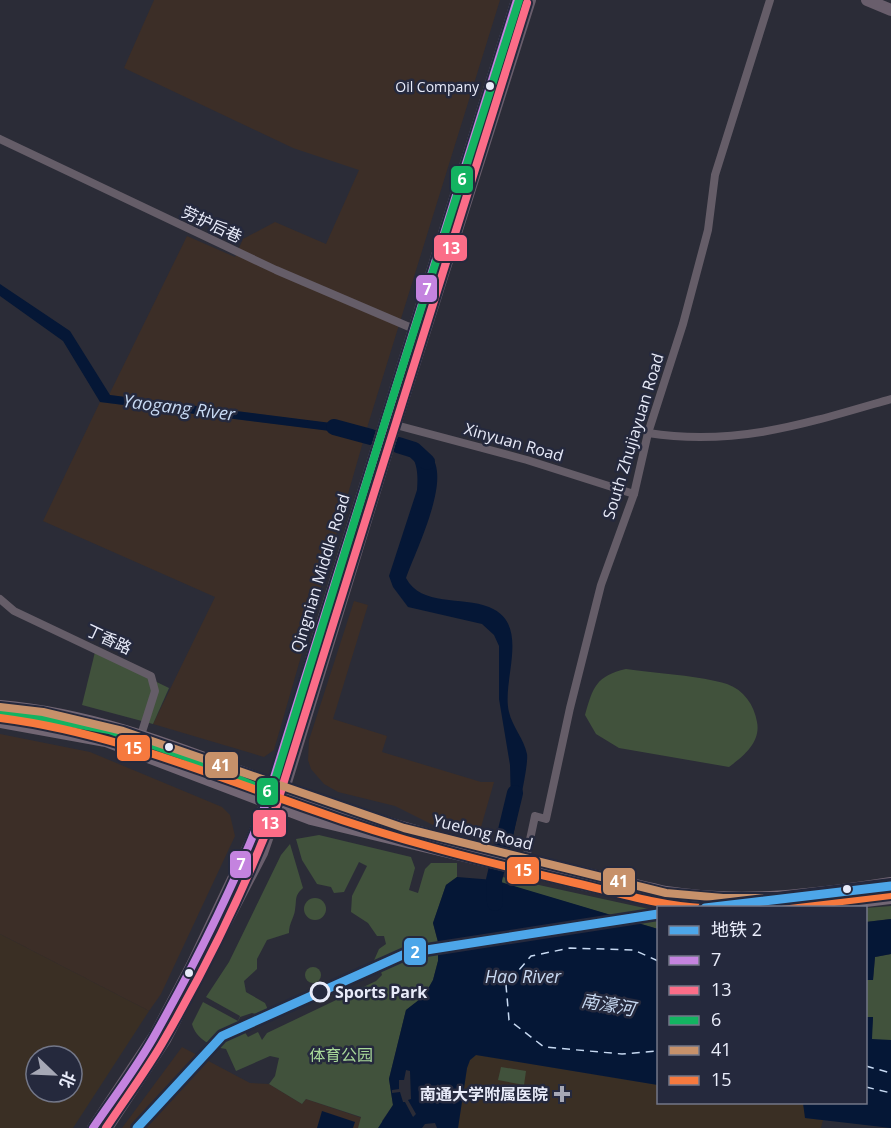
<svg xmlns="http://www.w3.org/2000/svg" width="891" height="1128" font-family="'Open Sans','Noto Sans SC',sans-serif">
  <rect width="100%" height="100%" fill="#2b2c37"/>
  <!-- commercial -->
  <g fill="#3c2e27">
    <path d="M154 0H500L367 428 109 395 187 236 235 257 243 239 275 222 326 244 359 170 293 148 124 68Z"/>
    <path d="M100 402 365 435 274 750 264 757 153 724 215 597 43 521Z"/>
    <path d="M354 601 368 605 333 719 387 736 382 752 481 782H494L479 834 449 826 441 829 395 806 338 792 324 784 311 769 308 760 309 740Z"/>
    <path d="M0 734 90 752 222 807 230 815 235 836 161 994 149 1011 0 934Z"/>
    <path d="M182 1047 250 1083 269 1084 302 1104 306 1099 362 1118 358 1128H122Z"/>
  </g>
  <!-- medical -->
  <g fill="#3a2f24" fill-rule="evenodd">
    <path d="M0 934 149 1011 73 1128H0ZM36 1056H72V1092H36Z"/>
    <path d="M476 1055 658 1085V1102L803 1103 806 1118 823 1120 821 1128H458L467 1068 470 1060Z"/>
  </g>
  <!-- green -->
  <g fill="#41523c">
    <path d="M95 652 169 688 153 724 82 705Z"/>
    <path d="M626 669C655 673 701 676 727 684 744 690 754 705 757 722 761 742 744 756 729 767L619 748 596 734 585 715C593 687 596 676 626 669Z"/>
    <path d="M319 835 411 857 415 868 409 890 418 893 425 869 431 863H457V877L446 885 433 923 438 942V961L433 980 424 996 406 1010 389 1079 393 1105 382 1121 384 1128H358L361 1117 306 1099 302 1104 269 1084 275 1076 279 1058 270 1056 236 1071 226 1049C212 1047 196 1039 192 1024L203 1002 238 1021 240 1016 206 997 229 962 281 855 290 844 303 888C294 896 297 899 295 910 294 918 289 923 289 933L267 940 257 959V969L244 981 246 992 265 1003 269 1012 262 1016 252 1013 240 1017 238 1022 248 1037 258 1032 262 1040 267 1033 376 981 382 975 380 968 372 965 379 949 386 944 384 936H377L368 923 351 912 352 896 367 866 359 862 344 892 334 893 331 887 317 884 302 860 296 839Z"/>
    <path d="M498 876 658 911V929L498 882Z"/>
    <circle cx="315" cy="909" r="11"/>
    <path d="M891 906V919L866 922V908Z"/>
    <path d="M891 954V1040H871L873 1018 866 1017V980H873L875 957Z"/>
    <circle cx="313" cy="975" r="8"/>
    <path d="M501 1067 526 1071 524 1085 498 1080Z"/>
  </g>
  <!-- water -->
  <g fill="#051736">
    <path d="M0 284 70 331 110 395 355 426 354 434 100 402 63 341 0 296Z"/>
    <path d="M410 443C416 447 425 450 430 455 453 477 415 552 406 578 421 607 462 596 489 607 532 624 501 680 509 712 512 726 524 739 527 754 529 767 514 826 512 845L510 765 499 699V646L494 635 482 624 408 607 393 587 389 576 417 490C418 476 418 463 409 452Z"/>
    <path d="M457 877 494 880 658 929V1085L476 1055 470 1060 467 1068 458 1128H437L435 1123 425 1124 422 1128H378L393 1105 389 1079 406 1010 424 996 433 980 438 961V942L433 923 446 885Z"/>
    <path d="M891 919V954L875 957 873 980H866V922Z"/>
    <path d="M866 1017H873L872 1039 891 1040V1128L805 1118 803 1103 866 1102Z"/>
    <path d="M322 1111 355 1122 353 1128H317Z"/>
  </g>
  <!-- pier -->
  <path fill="#2b2c37" d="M406 1070 410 1071 411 1099 408 1100 416 1114 413 1117 405 1102H403L400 1092 392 1093V1090L399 1089V1080H404Z"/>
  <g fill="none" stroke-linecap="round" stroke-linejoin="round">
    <!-- river -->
    <g stroke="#051736" stroke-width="16">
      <path d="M334 427 371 437"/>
      <path d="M398 445 414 450 427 462"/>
      <path d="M495 903 494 880 515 793"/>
    </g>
    <!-- ferry -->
    <g stroke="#c7d9f2" stroke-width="1.5" stroke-dasharray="8 6" stroke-linecap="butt">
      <path d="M658 961 634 950 570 948 531 956 506 985 509 1020 544 1047 622 1054 658 1051"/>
      <path d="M866 1066 891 1073"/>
      <path d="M866 1087 891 1093"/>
    </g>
    <!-- street -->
    <g stroke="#655d68" stroke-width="8">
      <path d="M0 139 276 270 414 329"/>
      <path d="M392 424 527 460 634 494"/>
      <path d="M648 433C736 447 808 423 891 399"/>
      <path d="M0 599 14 611 151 676 155 691 141 735"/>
      <path d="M525 863 535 816 546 819 570 708 601 585 634 494 648 433 683 324 708 230 715 175 770 0"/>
    </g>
    <!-- secondary -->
    <g stroke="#695e6c" stroke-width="12">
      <path d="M867 0 891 10"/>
      <path d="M93 1128 155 1035 192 965 253 837 266 803 284 751 319 633 517 0"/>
      <path d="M107 1128 165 1040 262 853 284 789 395 425 530 0"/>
    </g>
    <!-- primary -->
    <g stroke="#726674" stroke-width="14">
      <path d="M0 707C116 717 210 764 318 801 431 841 549 866 666 893 742 905 815 896 891 884"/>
      <path d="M0 721 106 740 311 818 598 887 697 908"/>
      <path d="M800 908 891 897"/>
    </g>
    <!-- bus-1 casing -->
    <g stroke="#25293d" stroke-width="12">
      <path id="bus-1" d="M93 1128C114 1097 138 1066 156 1033 197 960 236 882 266 803L517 0"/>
    </g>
    <!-- bus-2 casing -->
    <g stroke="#25293d" stroke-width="12">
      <path id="bus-2" d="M106 1128C125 1099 147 1070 164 1040 207 966 246 886 276 807L527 3"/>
    </g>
    <!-- bus-3 casing -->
    <g stroke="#25293d" stroke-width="12">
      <path id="bus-3" d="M2 711 109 730 184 756 271 793 385 422 519 0"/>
    </g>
    <!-- bus-4 casing -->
    <g stroke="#25293d" stroke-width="12">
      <path id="bus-4" d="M0 707 43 712 123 731 404 828 666 893 723 898H778L891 884"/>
    </g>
    <!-- bus-5 casing -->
    <g stroke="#25293d" stroke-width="12">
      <g id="bus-5">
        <path d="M0 718C110 732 209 774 313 810 396 840 482 861 567 881 611 891 656 905 701 908"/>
        <path d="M785 908 891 895"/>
      </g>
    </g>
    <!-- bus-1 -->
    <use href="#bus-1" stroke="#c483df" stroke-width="8"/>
    <!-- bus-2 -->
    <use href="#bus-2" stroke="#fb6d88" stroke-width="8"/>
    <!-- bus-3 -->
    <use href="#bus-3" stroke="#13b361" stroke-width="8"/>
    <!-- bus-4 -->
    <use href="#bus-4" stroke="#c7916a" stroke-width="8"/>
    <!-- bus-5 -->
    <use href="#bus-5" stroke="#f6793e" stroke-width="8"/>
    <!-- metro-1 casing -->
    <g stroke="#25293d" stroke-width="14">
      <g id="metro-1">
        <path d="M705 908 891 886"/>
        <path d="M137 1128 222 1036 407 953 658 914"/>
      </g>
    </g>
    <!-- metro-1 -->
    <use href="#metro-1" stroke="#4da6e9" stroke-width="9"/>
  </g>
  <!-- markers -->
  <g fill="#e8ebf9" stroke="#25293d" stroke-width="2">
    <circle cx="490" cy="86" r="5"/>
    <circle cx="169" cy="747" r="5"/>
    <circle cx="847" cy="889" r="5"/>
    <circle cx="189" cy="973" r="5"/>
  </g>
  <circle fill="#25293d" stroke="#e8ebf9" stroke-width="3" cx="320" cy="992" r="9"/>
  <path fill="#a6a8b5" stroke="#25293d" stroke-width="2" d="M559 1085h6v6h6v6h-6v6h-6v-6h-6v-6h6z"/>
  <g text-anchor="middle" stroke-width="5" stroke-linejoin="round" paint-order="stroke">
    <!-- bus labels -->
    <g font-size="14" fill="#e8ebf9" stroke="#25293d" text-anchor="end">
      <text x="479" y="92">Oil Company</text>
    </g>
    <!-- street labels -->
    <g font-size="16" fill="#e8ebf9" stroke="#25293d">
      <text transform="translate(212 224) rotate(25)" y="6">劳护后巷</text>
      <text transform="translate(633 436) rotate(-73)" y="6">South Zhujiayuan Road</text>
      <text transform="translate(514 442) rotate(16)" y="6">Xinyuan Road</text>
      <text transform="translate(320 573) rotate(-73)" y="6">Qingnian Middle Road</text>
      <text transform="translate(109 639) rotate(25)" y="6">丁香路</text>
      <text transform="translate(483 832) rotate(14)" y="6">Yuelong Road</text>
    </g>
    <!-- stop labels -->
    <g font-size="16" font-weight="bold" fill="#e8ebf9" stroke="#25293d" text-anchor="start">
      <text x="335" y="998">Sports Park</text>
    </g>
    <!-- park labels -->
    <g font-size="16" fill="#a8d899" stroke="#25293d">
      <text x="341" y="1061">体育公园</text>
    </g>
    <!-- poi labels -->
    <g font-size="16" font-weight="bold" fill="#e8ebf9" stroke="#25293d" text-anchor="end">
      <text x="548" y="1100">南通大学附属医院</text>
    </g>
    <!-- water labels -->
    <g font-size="18" font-style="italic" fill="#c7d9f2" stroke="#25293d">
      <text transform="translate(179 408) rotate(7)" y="6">Yaogang River</text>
      <text x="523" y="983">Hao River</text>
      <text transform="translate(608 1005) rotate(10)" y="6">南濠河</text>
    </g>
  </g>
  <g stroke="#25293d" stroke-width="2">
    <rect x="450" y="165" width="24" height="29" rx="6" fill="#13b361"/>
    <rect x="433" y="234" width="35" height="28" rx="6" fill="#fb6d88"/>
    <rect x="415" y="274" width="23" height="29" rx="6" fill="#c483df"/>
    <rect x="116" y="734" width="35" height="28" rx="6" fill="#f6793e"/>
    <rect x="204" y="751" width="35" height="28" rx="6" fill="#c7916a"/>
    <rect x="256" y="777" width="23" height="29" rx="6" fill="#13b361"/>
    <rect x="252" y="809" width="35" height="29" rx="6" fill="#fb6d88"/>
    <rect x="229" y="850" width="23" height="29" rx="6" fill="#c483df"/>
    <rect x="506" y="856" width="34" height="29" rx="6" fill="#f6793e"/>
    <rect x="602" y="867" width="34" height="29" rx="6" fill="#c7916a"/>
    <rect x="403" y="937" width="24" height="29" rx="6" fill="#4da6e9"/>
  </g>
  <g font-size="16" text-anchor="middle" font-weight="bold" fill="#fff">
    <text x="462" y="185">6</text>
    <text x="451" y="254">13</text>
    <text x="427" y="295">7</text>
    <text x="133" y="754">15</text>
    <text x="221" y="771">41</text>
    <text x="267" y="797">6</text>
    <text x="270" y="829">13</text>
    <text x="241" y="870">7</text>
    <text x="523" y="876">15</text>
    <text x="619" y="887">41</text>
    <text x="415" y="958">2</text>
  </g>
  <!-- legend -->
  <rect x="657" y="906" width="210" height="198" fill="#25293d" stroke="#737788" stroke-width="1.5"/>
  <rect x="669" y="926" width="30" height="9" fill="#4da6e9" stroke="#737788" stroke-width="1.5"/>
  <text x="711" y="936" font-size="18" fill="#e8ebf9">地铁 2</text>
  <rect x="669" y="956" width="30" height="9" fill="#c483df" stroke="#737788" stroke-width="1.5"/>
  <text x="711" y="966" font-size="18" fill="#e8ebf9">7</text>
  <rect x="669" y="986" width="30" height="9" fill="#fb6d88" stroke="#737788" stroke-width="1.5"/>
  <text x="711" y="996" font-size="18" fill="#e8ebf9">13</text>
  <rect x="669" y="1016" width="30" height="9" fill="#13b361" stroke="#737788" stroke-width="1.5"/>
  <text x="711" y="1026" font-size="18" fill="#e8ebf9">6</text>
  <rect x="669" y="1046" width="30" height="9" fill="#c7916a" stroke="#737788" stroke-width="1.5"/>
  <text x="711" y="1056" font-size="18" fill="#e8ebf9">41</text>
  <rect x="669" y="1076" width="30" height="9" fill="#f6793e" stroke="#737788" stroke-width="1.5"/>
  <text x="711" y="1086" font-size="18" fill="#e8ebf9">15</text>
  <!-- north arrow -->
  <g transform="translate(54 1074) rotate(113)"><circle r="28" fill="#25293d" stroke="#737788" stroke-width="1.5"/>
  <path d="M0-4.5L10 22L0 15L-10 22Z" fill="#a6a8b5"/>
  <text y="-9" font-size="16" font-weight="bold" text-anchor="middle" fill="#e8ebf9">北</text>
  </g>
</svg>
